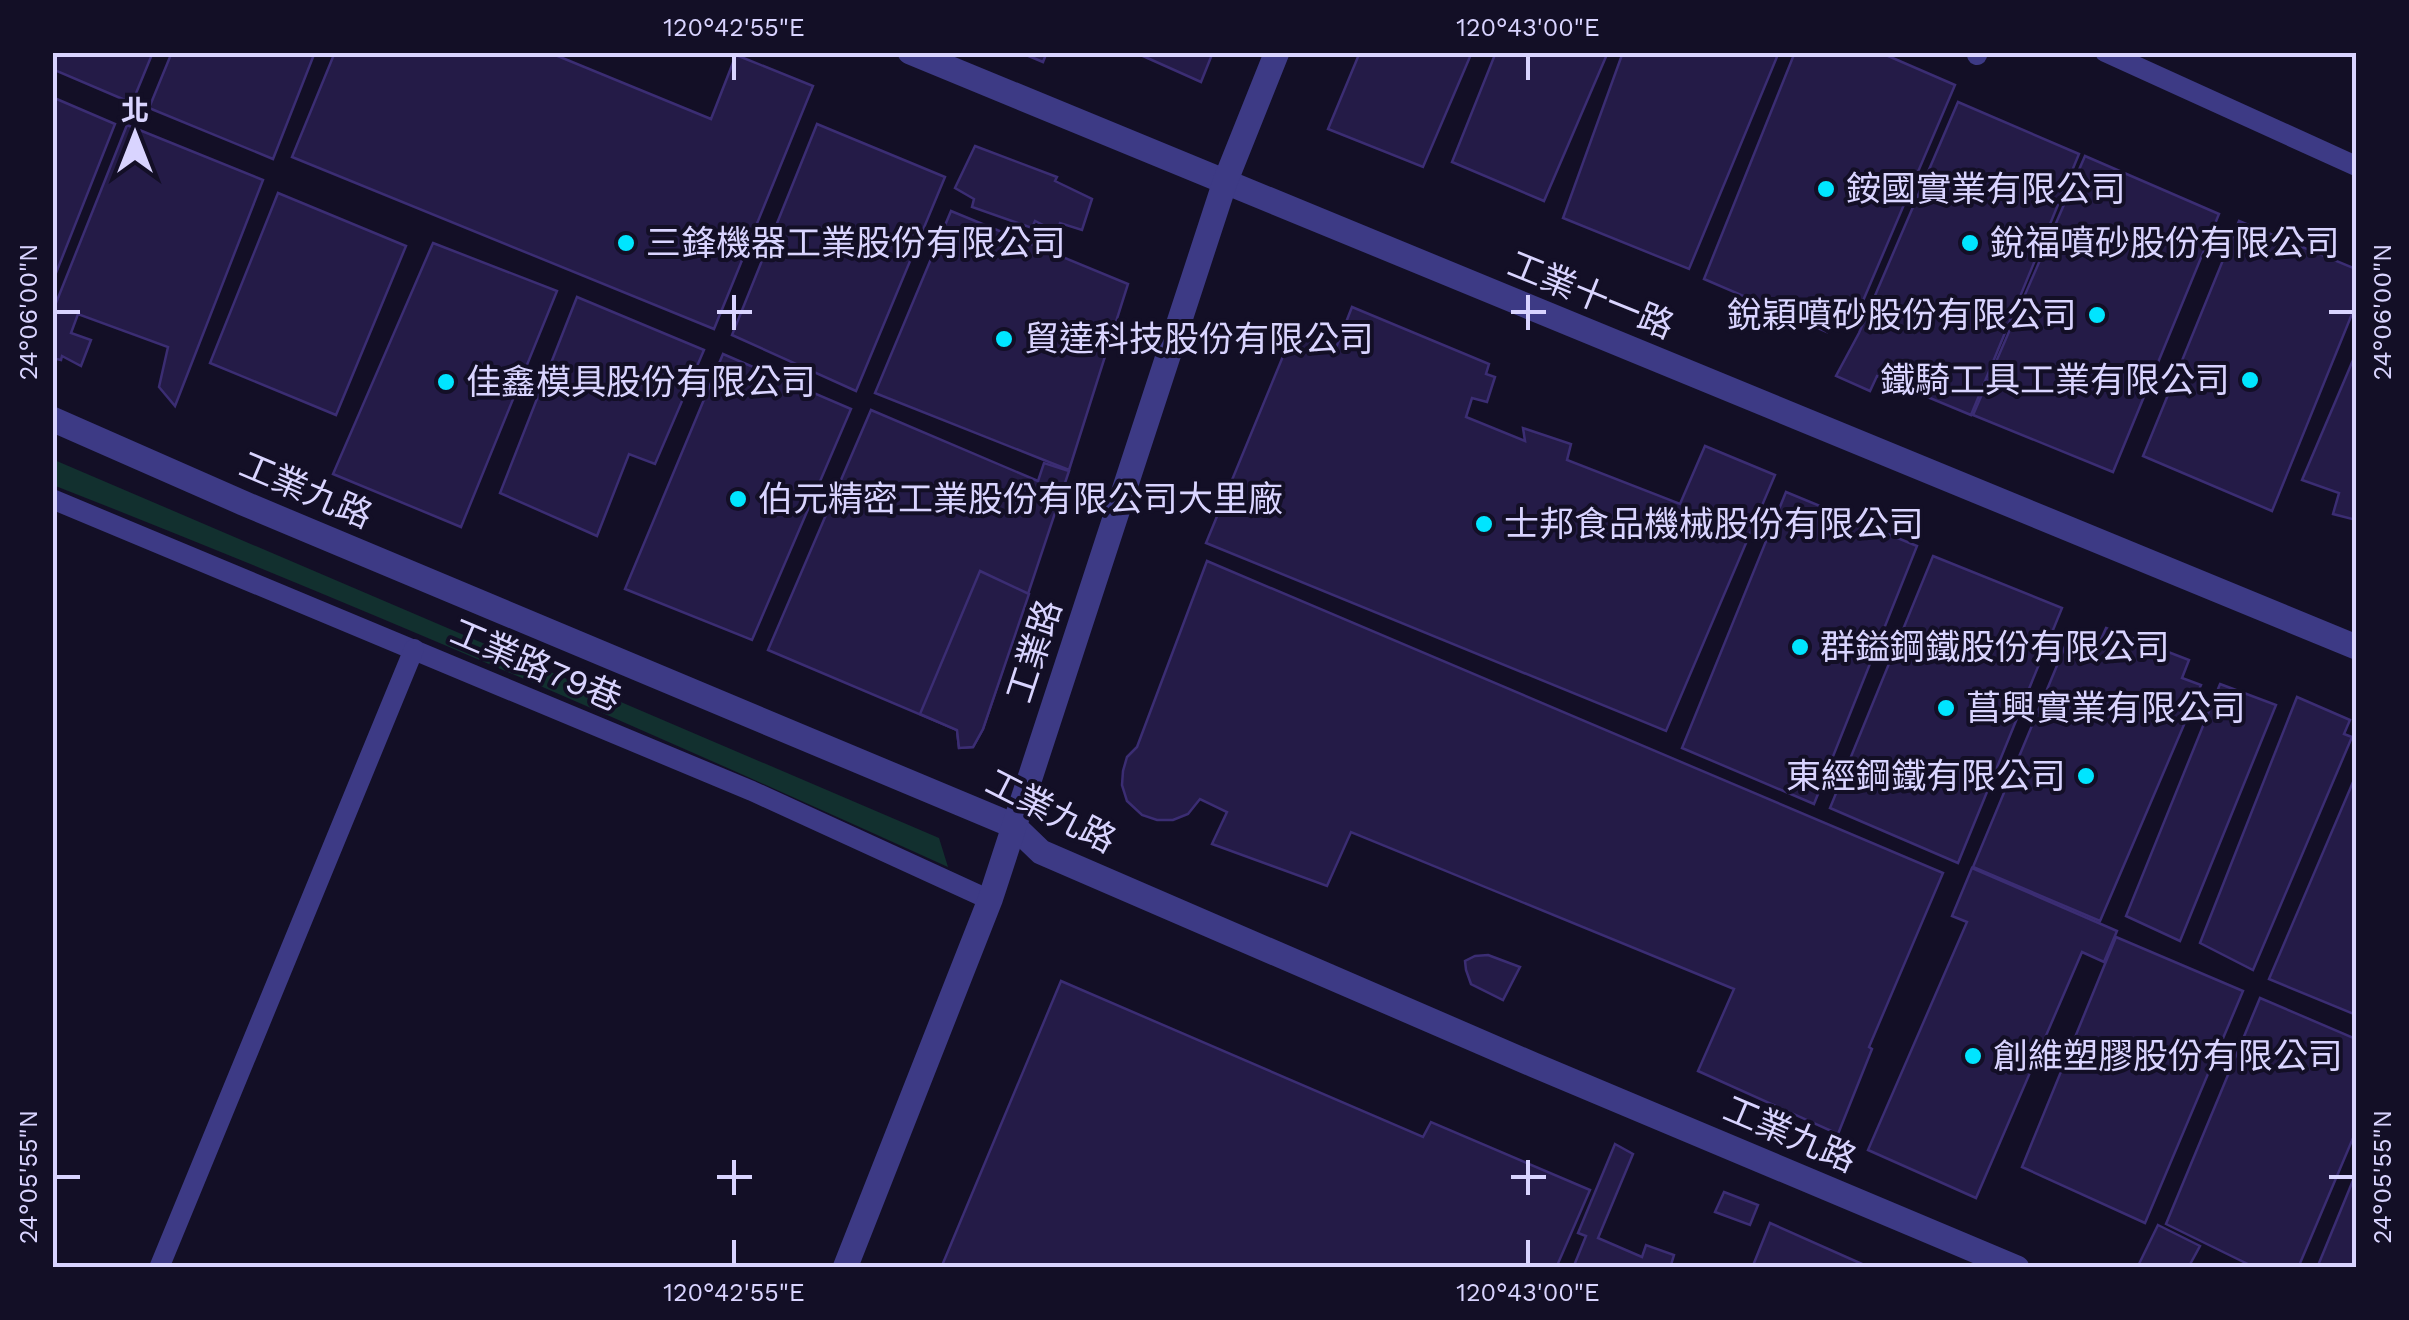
<svg xmlns="http://www.w3.org/2000/svg" width="2409" height="1320" font-family="'Work Sans','Noto Sans TC',sans-serif">
  <rect width="100%" height="100%" fill="#130f26"/>
  <!-- green -->
  <path fill="#12302f" d="M52 459 939 838 948 867C653 733 355 603 53 485Z"/>
  <!-- building -->
  <g fill="#241b47" stroke="#3b2d73" stroke-width="2.5">
    <path d="M52 52H153L132 103 52 69Z"/>
    <path d="M172 52H315L273 159 149 108Z"/>
    <path d="M335 52H548L711 119 736 55 813 86 714 329 292 157Z"/>
    <path d="M1019 52H1047L1043 62Z"/>
    <path d="M1134 52H1213L1201 82Z"/>
    <path d="M1360 52H1472L1423 167 1328 129Z"/>
    <path d="M1496 52H1608L1544 201 1452 162Z"/>
    <path d="M1623 52H1779L1689 269 1563 218Z"/>
    <path d="M1795 52H1879L1955 85 1851 329 1831 320 1827 332 1704 279Z"/>
    <path d="M52 97 115 124 56 273 52 271Z"/>
    <path d="M1958 102 2079 154 1971 415 1877 376 1870 391 1836 376 1859 333Z"/>
    <path d="M817 124 945 177 856 391 732 335Z"/>
    <path d="M127 125 263 180 175 406 159 387 168 347 78 314 71 333 91 340 81 366 62 356 61 360 52 358V313Z"/>
    <path d="M975 146 1057 177 1055 181 1092 199 1082 230 1060 223 1057 232 1035 221 1032 228 972 207 974 199 955 188Z"/>
    <path d="M2085 156 2219 214 2113 472 1973 415Z"/>
    <path d="M278 193 406 246 336 415 210 363Z"/>
    <path d="M951 211 1128 284 1069 470 875 393Z"/>
    <path d="M2239 221 2356 269V304L2272 511 2143 456Z"/>
    <path d="M433 243 557 291 461 527 333 474Z"/>
    <path d="M577 297 704 350 655 464 629 454 597 536 500 493Z"/>
    <path d="M1352 307 1489 364 1486 374 1495 377 1487 402 1472 398 1466 417 1525 441 1523 428 1571 444 1567 460 1680 504 1705 446 1775 475 1666 731 1206 543 1293 332 1336 348Z"/>
    <path d="M2356 353V520L2333 514 2339 493 2302 480Z"/>
    <path d="M723 354 851 409 752 640 625 589Z"/>
    <path d="M871 410 1038 481 1044 463 1069 471 983 729 973 747 959 748 957 730 768 650Z"/>
    <path d="M1786 492 1917 546 1814 804 1682 748Z"/>
    <path d="M1933 556 2062 608 1958 863 1830 808Z"/>
    <path d="M1207 561 1943 873 1869 1047 1872 1049 1838 1134 1698 1071 1734 989 1351 832 1327 886 1212 844 1227 812 1200 799 1188 814 1173 820H1157L1142 815 1127 801 1122 785 1123 771 1127 757 1137 747Z"/>
    <path d="M980 571 1029 594 983 729 973 747 959 748 957 730 920 714Z"/>
    <path d="M2106 628 2189 660 2182 678 2201 685 2100 921 1973 867 2071 632 2099 644Z"/>
    <path d="M2220 684 2276 705 2180 941 2126 916Z"/>
    <path d="M2297 697 2350 720 2344 734 2352 737 2253 970 2200 943Z"/>
    <path d="M2353 782 2356 783V1015L2269 979Z"/>
    <path d="M1972 868 2117 931 2104 962 2082 952 1976 1198 1868 1150 1967 922 1952 916Z"/>
    <path d="M2116 937 2243 991 2145 1223 2022 1167Z"/>
    <path d="M1488 955 1520 967 1503 1000 1471 984 1466 970 1465 961 1475 956Z"/>
    <path d="M1061 981 1423 1137 1431 1122 1590 1190 1556 1268H941Z"/>
    <path d="M2260 998 2356 1039V1131L2298 1268H2256L2166 1224Z"/>
    <path d="M1615 1144 1633 1154 1598 1238 1642 1257 1646 1245 1674 1255 1670 1268H1573L1586 1236 1578 1233Z"/>
    <path d="M2356 1173V1268H2317Z"/>
    <path d="M1724 1192 1758 1205 1750 1225 1715 1212Z"/>
    <path d="M1770 1223 1871 1268H1752Z"/>
    <path d="M2158 1225 2200 1246 2188 1268 2138 1266Z"/>
  </g>
  <g fill="none" stroke-linecap="round" stroke-linejoin="round">
    <!-- service -->
    <g stroke="#3d3a85" stroke-width="20">
      <path d="M2105 52 2356 166"/>
      <path d="M1977 55 1978 52"/>
      <path d="M52 499 752 791 990 900"/>
      <path d="M159 1268 414 649"/>
    </g>
    <!-- minor -->
    <g stroke="#3d3a85" stroke-width="25">
      <path d="M910 52 2356 647"/>
      <path d="M52 419 243 503 1014 826 1041 852 1534 1065 2017 1268"/>
      <path d="M845 1268 990 900 1225 182 1277 52"/>
    </g>
  </g>
  <!-- ticks -->
  <path fill="none" stroke="#d9d4ff" stroke-width="4" d="M734 55V80M1528 55V80M734 295V330M1528 295V330M55 312H80M717 312H752M1511 312H1546M2329 312H2354M734 1160V1195M1528 1160V1195M55 1177H80M717 1177H752M1511 1177H1546M2329 1177H2354M734 1240V1265M1528 1240V1265"/>
  <!-- markers -->
  <g fill="#00e5ff" stroke="#130f26" stroke-width="4">
    <circle cx="1826" cy="189" r="10"/>
    <circle cx="626" cy="243" r="10"/>
    <circle cx="1970" cy="243" r="10"/>
    <circle cx="2097" cy="315" r="10"/>
    <circle cx="1004" cy="339" r="10"/>
    <circle cx="2250" cy="380" r="10"/>
    <circle cx="446" cy="382" r="10"/>
    <circle cx="738" cy="499" r="10"/>
    <circle cx="1484" cy="524" r="10"/>
    <circle cx="1800" cy="647" r="10"/>
    <circle cx="1946" cy="708" r="10"/>
    <circle cx="2086" cy="776" r="10"/>
    <circle cx="1973" cy="1056" r="10"/>
  </g>
  <g text-anchor="middle" stroke-width="8" stroke-linejoin="round" paint-order="stroke">
    <!-- poi labels -->
    <g font-size="35" fill="#d9d4ff" stroke="#130f26" text-anchor="start">
      <text x="1846" y="201">銨國實業有限公司</text>
      <text x="646" y="255">三鋒機器工業股份有限公司</text>
      <text x="1990" y="255">銳福噴砂股份有限公司</text>
      <text x="2077" y="327" text-anchor="end">銳穎噴砂股份有限公司</text>
      <text x="1024" y="351">貿達科技股份有限公司</text>
      <text x="2230" y="392" text-anchor="end">鐵騎工具工業有限公司</text>
      <text x="466" y="394">佳鑫模具股份有限公司</text>
      <text x="758" y="511">伯元精密工業股份有限公司大里廠</text>
      <text x="1504" y="536">士邦食品機械股份有限公司</text>
      <text x="1820" y="659">群鎰鋼鐵股份有限公司</text>
      <text x="1966" y="720">菖興實業有限公司</text>
      <text x="2066" y="788" text-anchor="end">東經鋼鐵有限公司</text>
      <text x="1993" y="1068">創維塑膠股份有限公司</text>
    </g>
    <!-- street labels -->
    <g font-size="35" fill="#d9d4ff" stroke="#130f26">
      <text transform="translate(1591 295) rotate(22)" y="12">工業十一路</text>
      <text transform="translate(306 490) rotate(23)" y="12">工業九路</text>
      <text transform="translate(1034 651) rotate(-72)" y="12">工業路</text>
      <text transform="translate(536 665) rotate(23)" y="12">工業路79巷</text>
      <text transform="translate(1051 811) rotate(27)" y="12">工業九路</text>
      <text transform="translate(1790 1134) rotate(23)" y="12">工業九路</text>
    </g>
  </g>
  <!-- border -->
  <rect width="2409" height="1320" fill="none" stroke="#130f26" stroke-width="110"/>
  <!-- north arrow -->
  <g transform="translate(135 135)" stroke="#130f26" stroke-width="8" paint-order="stroke">
  <path d="M0-8L18 38L0 25L-18 38Z" fill="#d9d4ff"/>
  <text y="-15" font-size="28" font-weight="bold" text-anchor="middle" fill="#d9d4ff">北</text>
  </g>
  <rect x="55" y="55" width="2299" height="1210" fill="none" stroke="#d9d4ff" stroke-width="4"/>
  <g font-size="25" text-anchor="middle" fill="#d9d4ff">
    <text x="734" y="36">120°42'55"E</text>
    <text x="1528" y="36">120°43'00"E</text>
    <text transform="translate(28 312) rotate(-90)" y="9">24°06'00"N</text>
    <text transform="translate(2382 312) rotate(-90)" y="9">24°06'00"N</text>
    <text transform="translate(28 1177) rotate(-90)" y="9">24°05'55"N</text>
    <text transform="translate(2382 1177) rotate(-90)" y="9">24°05'55"N</text>
    <text x="734" y="1301">120°42'55"E</text>
    <text x="1528" y="1301">120°43'00"E</text>
  </g>
</svg>
